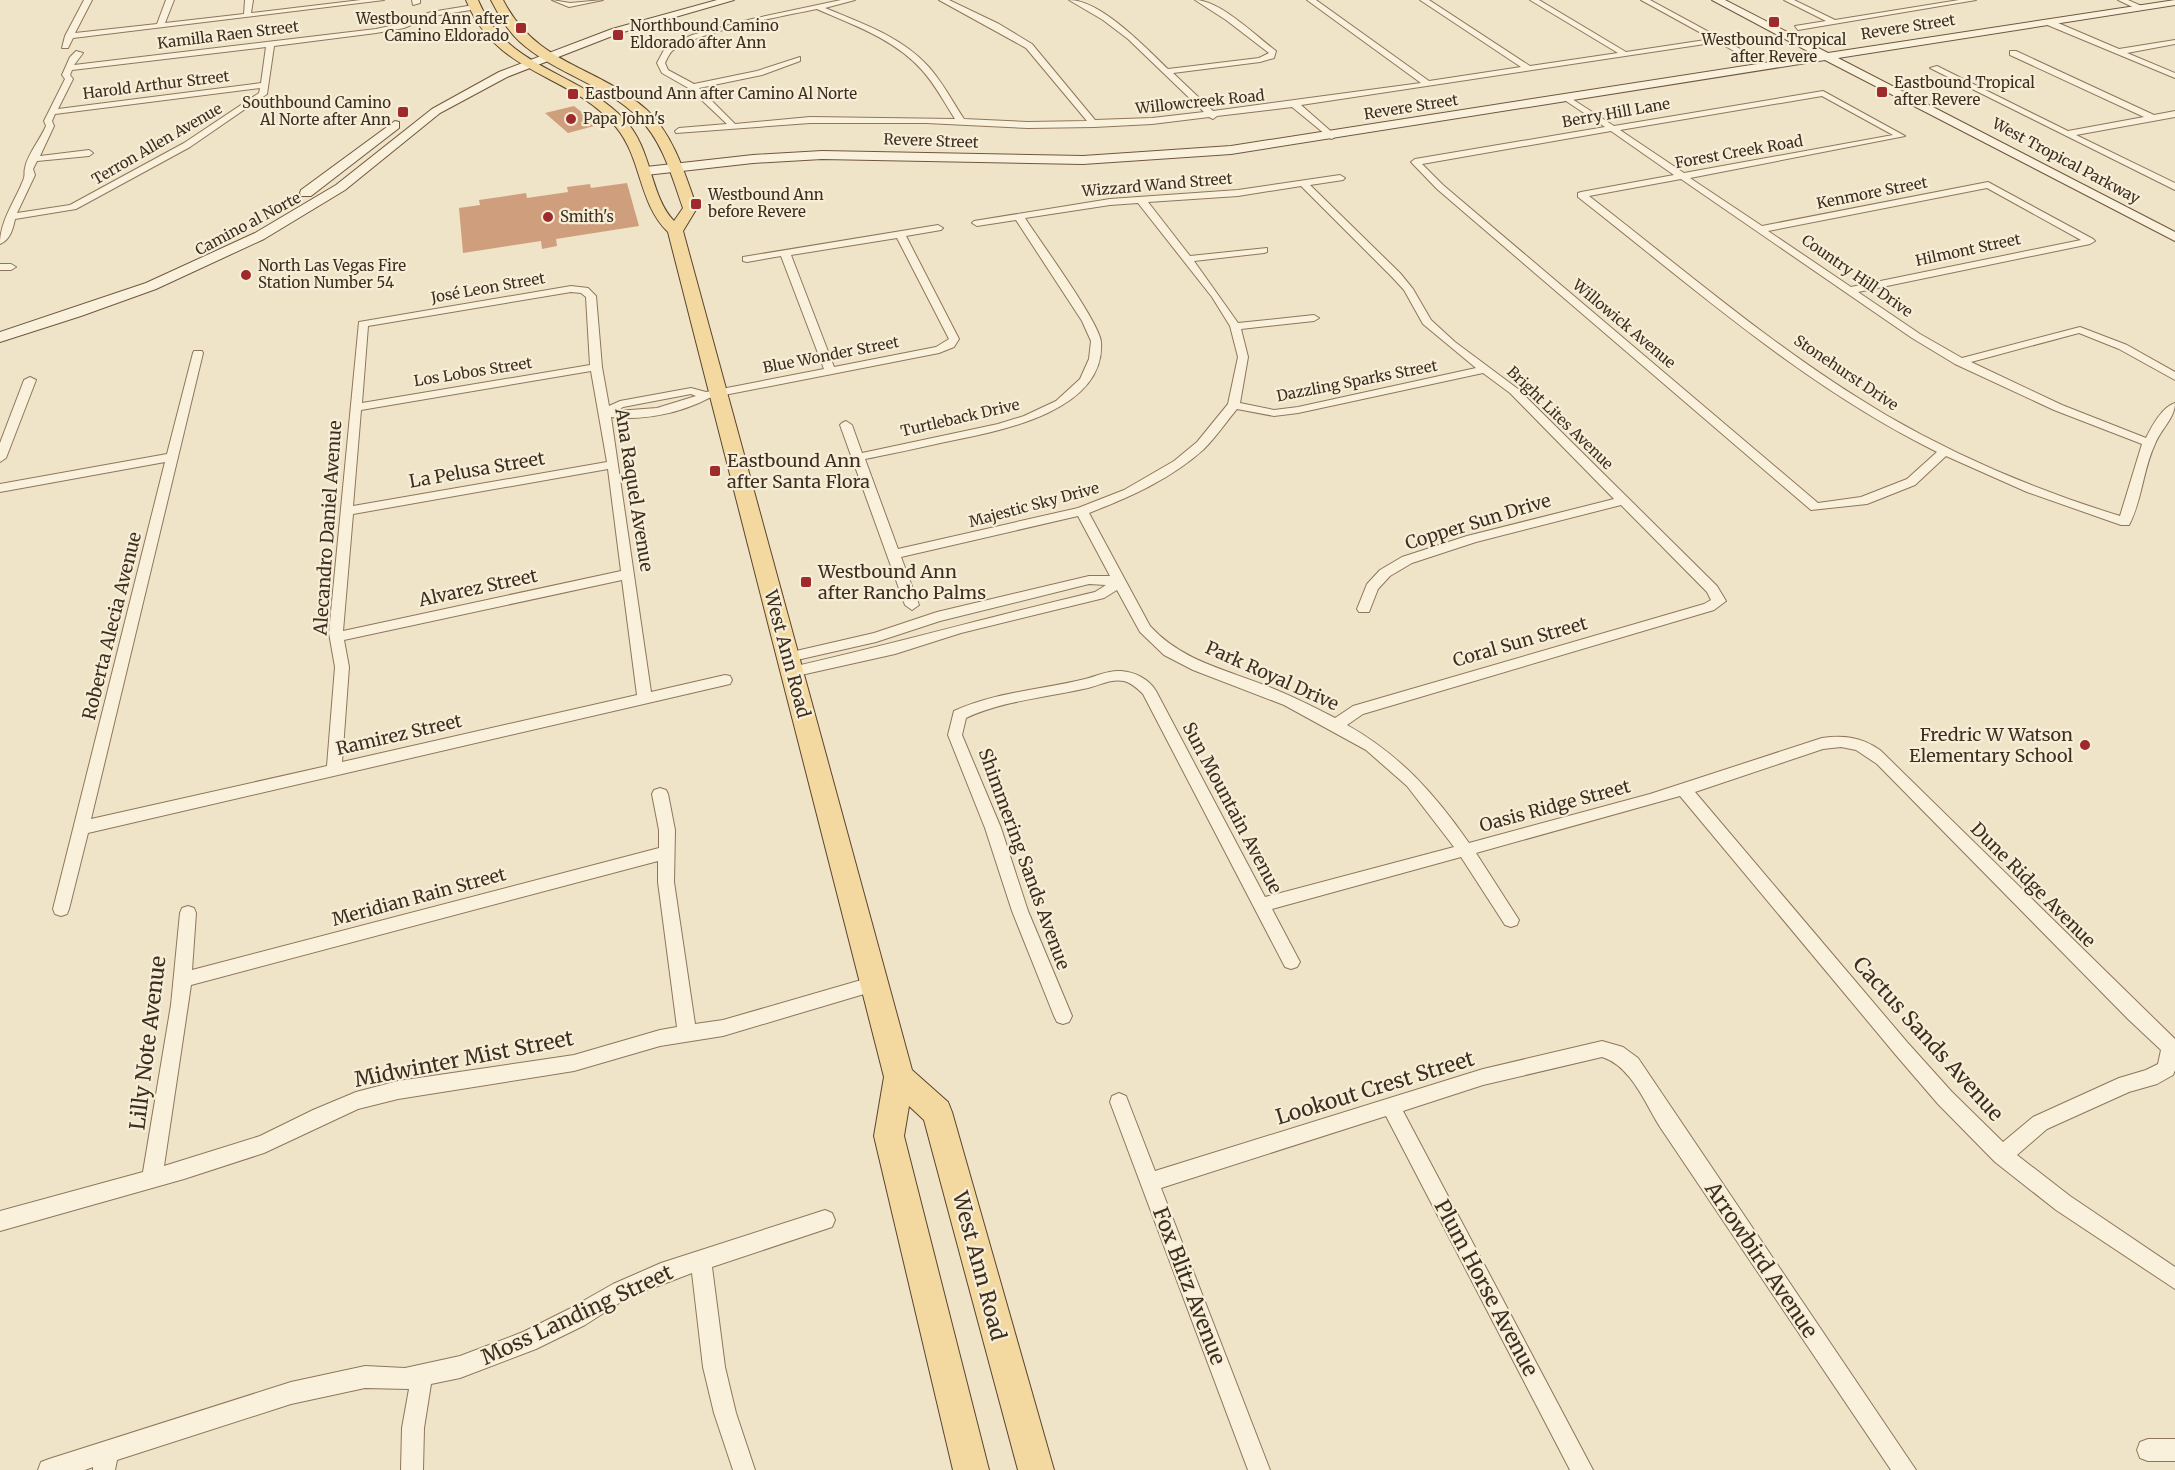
<svg xmlns="http://www.w3.org/2000/svg" width="2175" height="1470" font-family="Merriweather,serif">
  <rect width="100%" height="100%" fill="#f0e4c8"/>
  <!-- building -->
  <g fill="#cf9f7d">
    <path d="M574 106 598 125 568 133 545 113Z"/>
    <path d="M627 183 639 226 556 239 557 246 542 249 541 241 463 253 459 208 480 205 479 200 526 193 527 198 568 192 567 187 590 184 591 188Z"/>
  </g>
  <g fill="none" stroke-linecap="round" stroke-linejoin="round">
    <!-- street casing -->
    <g stroke="#8d765c" stroke-width="2">
      <g id="street">
        <path d="M84 0H92L75 33 157 24 166 0H174L165 23 244 14 245 0H253L251 13 361 0H384L73 38 68 48H62L65 36Z"/>
        <path d="M412 0H420V3L413 5Z"/>
        <path d="M552 0 570 3 603 0 569 7Z"/>
        <path d="M841 0H855L825 8C861 23 900 36 927 65 942 81 952 101 964 119L1028 122 1087 121 1026 48 939 0H949L999 24 1032 44 1095 120 1152 118 1204 112 1128 39 1103 20 1069 0C1101 0 1146 48 1168 69L1259 58 1269 53 1226 20 1195 0C1220 0 1256 36 1276 51L1274 58 1260 62 1173 73 1213 111 1421 83 1307 0H1316L1429 81 1521 67 1420 0H1429L1530 66 1618 53 1530 0H1539L1626 52 1712 39 1641 0H1650L1755 57 1748 59 1718 42 1301 105 1334 134V138L1331 139 1292 107 1217 116 1213 119 1209 117 1152 124 1094 127 1028 128 926 123H810L676 133 675 131 679 128 727 124 690 89 662 73 657 63 665 48 692 35 752 19ZM817 9C853 25 894 39 921 69 935 84 944 102 955 119L810 117 735 124 699 88 762 75 800 61V57L757 71 694 84 668 70 665 63C667 59 669 54 672 51 697 31 784 16 817 9Z"/>
        <path d="M1784 0H1794L1835 20 1959 0H1976L1798 30 1795 26 1826 21Z"/>
        <path d="M2118 0H2128L2146 8 2139 10Z"/>
        <path d="M474 5 477 9 433 16 404 28 376 33 274 46 267 94 190 147 76 209 15 219C13 229 10 240 0 244 0 220 16 200 24 178 25 175 24 171 25 168 27 155 40 140 46 126L44 121 65 79 62 75 70 57 76 51 83 53 74 65 376 29 399 24 431 12ZM266 47 261 83 58 109 73 79 70 75 72 70ZM260 88 259 93 184 143 70 205 17 213 35 175 33 169 37 161 89 156 93 153 89 150 40 156 54 126 52 121 55 114Z"/>
        <path d="M2045 20H2051L2119 49 2175 40V44L2127 53 2175 73V78L2045 24Z"/>
        <path d="M2010 51H2016L2154 115 2175 111V117L2076 135 2175 183V190L1930 68 1937 66 2068 131 2144 117 2010 55Z"/>
        <path d="M1823 91 1905 136 1690 178 1762 226 1988 182 2093 239 2095 241 2090 244 1858 292 1920 334 1962 358 2080 327 2127 345 2175 372V380L2119 349 2079 333 1971 362 2062 405 2146 438C2152 426 2162 407 2175 403 2175 418 2161 429 2155 444 2143 469 2142 501 2129 525H2121L2027 492 1946 456 1915 485 1867 504 1811 510 1437 189 1411 162 1415 159 1605 127 1566 101 1565 99 1569 97 1614 126ZM1822 96 1893 135 1684 173 1620 130ZM1611 131 1674 175 1581 192 1578 193V197C1693 287 1805 387 1937 452L1907 479 1861 497 1818 503 1443 185 1422 164ZM1681 179 1912 338 1955 364 2054 410 2142 444 2120 516C2039 491 1960 458 1886 415 1780 353 1686 271 1589 196ZM1987 188 2081 240 1851 287 1768 231Z"/>
        <path d="M1340 175 1345 178 1343 180 1310 185 1400 273 1413 289 1431 320 1455 342 1518 389 1717 586 1726 601 1714 610 1363 714 1347 725C1399 754 1435 794 1469 843L1650 794 1822 738C1844 735 1861 737 1880 750L2175 1039V1070L2173 1075 2157 1084 2129 1092 2047 1129 2017 1155 2070 1196 2175 1267V1289L2056 1210 1995 1162 1938 1104 1895 1054 1680 796 1476 853 1519 920 1517 925 1511 927 1505 925 1461 857 1272 909 1300 962 1297 967 1291 969 1285 967 1143 694C1138 689 1132 683 1124 681 1110 678 1096 687 1083 689 1043 698 1003 701 966 718L962 735 1001 828 1028 911 1072 1016 1069 1022 1063 1024 1057 1022 1054 1016 1012 911 985 828 948 735 954 711C996 692 1040 690 1085 679 1097 676 1108 670 1121 671 1135 672 1149 679 1156 691L1265 897 1454 847 1407 786 1366 750 1284 705 1193 670 1164 655 1140 632 1117 590 1104 598 961 633 895 654 792 677 787 676 785 672 792 667C894 644 993 616 1095 592L1106 585 1089 584 940 621 876 642 788 662 781 657 783 654 874 633 937 612 1089 576H1110L1078 516 901 557 919 605 912 610 905 605 840 425 842 423 846 421 852 425 862 453 998 424 1024 416 1056 401 1080 379 1089 359 1091 341 1082 321 1016 220 977 226 972 223 974 221 1110 199 1238 190ZM1301 186 1392 277 1404 290 1423 324 1476 368 1298 407 1274 410 1240 403 1248 357 1241 329 1314 321 1319 318 1314 315 1238 323 1194 261 1264 253 1267 252V248L1190 256 1148 202 1238 196ZM1138 203 1212 297 1230 326 1238 357 1228 404 1197 442 1174 461 1124 490 1078 508 898 549 865 459C891 454 918 448 945 442 995 432 1106 413 1101 342 1100 323 1039 240 1025 218L1110 205ZM1483 373 1510 393 1614 499 1467 536 1402 557 1380 570 1367 584 1357 609 1359 612H1369L1378 589 1390 576 1412 563 1476 542 1621 505 1707 592 1711 600 1704 604 1353 706 1335 718C1312 706 1288 694 1264 685 1223 669 1181 660 1150 626L1089 513C1130 497 1171 479 1204 449 1216 437 1226 422 1237 409L1274 416 1298 413ZM1841 747 1856 750 1877 764 2128 1019 2161 1050 2158 1064 2146 1070 2119 1078 2033 1117 2003 1142 1952 1092 1907 1042 1695 792 1823 749Z"/>
        <path d="M938 225 943 228 941 230 906 236 959 339 954 347 939 353 709 398C681 413 643 421 611 417L651 692 725 675 730 676 732 680 730 684 88 833 69 909 67 914 61 916 55 914 53 909 165 462 0 492V484L167 454 193 353 194 351H202L203 353 91 819 327 766 335 667 329 633 359 322 571 286 588 288 596 296 602 367 609 406 620 401 691 388 706 392 824 369 781 256 747 262 743 261V257ZM897 238 949 339 936 347 834 367 791 255ZM571 292 581 293 586 297 590 365 362 403 368 326ZM591 371 607 462 353 506 361 410ZM691 394 696 396 657 408 617 411 623 407ZM608 469 621 571 343 631 353 514ZM622 580 637 695 342 762 349 667 344 640Z"/>
        <path d="M0 264H11L16 267 11 270H0Z"/>
        <path d="M30 377 36 380 6 458 0 462V443L24 380Z"/>
        <path d="M660 788 666 790 668 794 675 830 674 882 695 1024 723 1020 875 976 881 979 884 984 881 989 723 1036 660 1046 574 1071 398 1099 358 1109 264 1153 184 1179 0 1231V1211L143 1172 171 1005 180 913 182 908 188 906 194 908 196 913 192 970 659 848V830L652 794 654 790ZM658 861V882L677 1027 660 1030 574 1055 398 1081 356 1092 313 1110 260 1136 164 1166 191 985Z"/>
        <path d="M1602 1041 1623 1047 1638 1058 1916 1470H1891L1660 1127C1645 1103 1631 1066 1602 1057L1483 1085 1403 1111 1593 1470H1570L1386 1116 1161 1188 1270 1470H1248L1110 1102 1112 1096 1119 1093 1126 1096 1155 1171 1483 1069Z"/>
        <path d="M825 1210 832 1213 835 1220 832 1227 712 1267 725 1367 736 1413 755 1470H733L714 1413 703 1367 692 1273 627 1298 585 1325 536 1349 460 1378 431 1384 424 1428 423 1470H401L402 1428 409 1389 365 1388 291 1404 117 1460 115 1470H93V1467L85 1470H38L41 1462 49 1459 291 1382 365 1366 405 1368 460 1356 523 1332 569 1309 613 1284 661 1263Z"/>
        <path d="M2148 1439H2175V1461H2148L2140 1458 2137 1450 2140 1442Z"/>
      </g>
    </g>
    <!-- secondary casing -->
    <g stroke="#6f573f" stroke-width="2">
      <g id="secondary">
        <path d="M717 0H734L620 33 507 77 440 113 345 190 264 239 156 289 81 316 0 342V332L146 283 255 233 336 185 432 109 499 72 612 29Z"/>
        <path d="M1712 0H1725L1828 53 2175 0V5L1838 58 2175 232V241L1825 60 1231 154 1083 164 822 159 753 163 646 175 640 171 646 167 753 155 822 151 1083 156 1231 146 1815 55Z"/>
        <path d="M395 121 399 122V128L311 196H301L300 193 301 190Z"/>
      </g>
    </g>
    <!-- primary casing -->
    <g stroke="#5b4430" stroke-width="2">
      <path id="primary" d="M466 0H478C507 70 577 70 624 119 653 149 649 195 674 221L683 208C672 177 663 142 639 118 605 84 555 74 519 41 507 30 499 15 491 0H503C537 66 597 65 647 110 674 136 685 174 697 208L683 231 912 1070 948 1102 952 1112 1054 1470H1018L924 1120 909 1106 904 1136 989 1470H953L874 1136 884 1077 668 232C638 203 642 158 616 127 570 72 497 77 466 0Z"/>
    </g>
    <!-- street -->
    <use href="#street" fill="#faf1dc" fill-rule="evenodd"/>
    <!-- secondary -->
    <use href="#secondary" fill="#faf1dc" fill-rule="evenodd"/>
    <!-- primary -->
    <use href="#primary" fill="#f3d9a0" fill-rule="evenodd"/>
  </g>
  <!-- markers -->
  <g fill="#9e2a2b" stroke="#f7eed8" stroke-width="2">
    <rect x="1768" y="16" width="12" height="12" rx="3"/>
    <rect x="515" y="22" width="12" height="12" rx="3"/>
    <rect x="612" y="29" width="12" height="12" rx="3"/>
    <rect x="1876" y="86" width="12" height="12" rx="3"/>
    <rect x="567" y="88" width="12" height="12" rx="3"/>
    <rect x="397" y="106" width="12" height="12" rx="3"/>
    <circle cx="571" cy="119" r="6"/>
    <rect x="690" y="198" width="12" height="12" rx="3"/>
    <circle cx="548" cy="217" r="6"/>
    <circle cx="246" cy="275" r="6"/>
    <rect x="709" y="465" width="12" height="12" rx="3"/>
    <rect x="800" y="576" width="12" height="12" rx="3"/>
    <circle cx="2085" cy="745" r="6"/>
  </g>
  <g text-anchor="middle" stroke-width="4.5" stroke-linejoin="round" paint-order="stroke">
    <!-- far-poi labels -->
    <g font-size="15" fill="#3d2e20" stroke="#f7eed8" text-anchor="start">
      <text x="509" y="24" text-anchor="end">Westbound Ann after<tspan x="509" dy="17">Camino Eldorado</tspan></text>
      <text x="630" y="31">Northbound Camino<tspan x="630" dy="17">Eldorado after Ann</tspan></text>
      <text x="1774" y="45" text-anchor="middle">Westbound Tropical<tspan x="1774" dy="17">after Revere</tspan></text>
      <text x="1894" y="88">Eastbound Tropical<tspan x="1894" dy="17">after Revere</tspan></text>
      <text x="585" y="99">Eastbound Ann after Camino Al Norte</text>
      <text x="391" y="108" text-anchor="end">Southbound Camino<tspan x="391" dy="17">Al Norte after Ann</tspan></text>
      <text x="583" y="124">Papa John's</text>
      <text x="708" y="200">Westbound Ann<tspan x="708" dy="17">before Revere</tspan></text>
      <text x="560" y="222">Smith's</text>
      <text x="258" y="271">North Las Vegas Fire<tspan x="258" dy="17">Station Number 54</tspan></text>
    </g>
    <!-- far-street labels -->
    <g font-size="15" fill="#3d2e20" stroke="#f7eed8">
      <text transform="translate(1908 27) rotate(-9)" y="5">Revere Street</text>
      <text transform="translate(228 35) rotate(-7)" y="5">Kamilla Raen Street</text>
      <text transform="translate(156 85) rotate(-7)" y="5">Harold Arthur Street</text>
      <text transform="translate(1200 102) rotate(-6)" y="5">Willowcreek Road</text>
      <text transform="translate(1411 107) rotate(-9)" y="5">Revere Street</text>
      <text transform="translate(1616 113) rotate(-10)" y="5">Berry Hill Lane</text>
      <text transform="translate(931 141) rotate(2)" y="5">Revere Street</text>
      <text transform="translate(157 144) rotate(-30)" y="5">Terron Allen Avenue</text>
      <text transform="translate(1739 152) rotate(-10)" y="5">Forest Creek Road</text>
      <text transform="translate(2066 161) rotate(28)" y="5">West Tropical Parkway</text>
      <text transform="translate(1157 185) rotate(-5)" y="5">Wizzard Wand Street</text>
      <text transform="translate(1872 193) rotate(-11)" y="5">Kenmore Street</text>
      <text transform="translate(248 224) rotate(-28)" y="5">Camino al Norte</text>
      <text transform="translate(1968 250) rotate(-12)" y="5">Hilmont Street</text>
      <text transform="translate(1857 276) rotate(35)" y="5">Country Hill Drive</text>
      <text transform="translate(488 288) rotate(-10)" y="5">José Leon Street</text>
      <text transform="translate(1624 324) rotate(40)" y="5">Willowick Avenue</text>
      <text transform="translate(831 355) rotate(-11)" y="5">Blue Wonder Street</text>
      <text transform="translate(473 372) rotate(-9)" y="5">Los Lobos Street</text>
      <text transform="translate(1846 373) rotate(34)" y="5">Stonehurst Drive</text>
      <text transform="translate(1357 381) rotate(-11)" y="5">Dazzling Sparks Street</text>
      <text transform="translate(960 418) rotate(-13)" y="5">Turtleback Drive</text>
      <text transform="translate(1560 418) rotate(44)" y="5">Bright Lites Avenue</text>
      <text transform="translate(1034 505) rotate(-15)" y="5">Majestic Sky Drive</text>
    </g>
    <!-- poi labels -->
    <g font-size="18" fill="#3d2e20" stroke="#f7eed8" text-anchor="start">
      <text x="727" y="467">Eastbound Ann<tspan x="727" dy="21">after Santa Flora</tspan></text>
      <text x="818" y="578">Westbound Ann<tspan x="818" dy="21">after Rancho Palms</tspan></text>
      <text x="2073" y="741" text-anchor="end">Fredric W Watson<tspan x="2073" dy="21">Elementary School</tspan></text>
    </g>
    <!-- street labels -->
    <g font-size="18" fill="#3d2e20" stroke="#f7eed8">
      <text transform="translate(477 470) rotate(-10)" y="6">La Pelusa Street</text>
      <text transform="translate(634 490) rotate(81)" y="6">Ana Raquel Avenue</text>
      <text transform="translate(1478 522) rotate(-17)" y="6">Copper Sun Drive</text>
      <text transform="translate(328 528) rotate(-86)" y="6">Alecandro Daniel Avenue</text>
      <text transform="translate(478 588) rotate(-12)" y="6">Alvarez Street</text>
      <text transform="translate(112 626) rotate(-76)" y="6">Roberta Alecia Avenue</text>
      <text transform="translate(1520 642) rotate(-16)" y="6">Coral Sun Street</text>
      <text transform="translate(787 654) rotate(75)" y="6">West Ann Road</text>
      <text transform="translate(1272 676) rotate(24)" y="6">Park Royal Drive</text>
      <text transform="translate(399 735) rotate(-13)" y="6">Ramirez Street</text>
      <text transform="translate(1555 806) rotate(-15)" y="6">Oasis Ridge Street</text>
      <text transform="translate(1232 808) rotate(62)" y="6">Sun Mountain Avenue</text>
      <text transform="translate(1024 859) rotate(70)" y="6">Shimmering Sands Avenue</text>
      <text transform="translate(2033 885) rotate(45)" y="6">Dune Ridge Avenue</text>
      <text transform="translate(419 897) rotate(-15)" y="6">Meridian Rain Street</text>
    </g>
    <!-- near-street labels -->
    <g font-size="21" fill="#3d2e20" stroke="#f7eed8">
      <text transform="translate(1928 1039) rotate(48)" y="7">Cactus Sands Avenue</text>
      <text transform="translate(148 1043) rotate(-83)" y="7">Lilly Note Avenue</text>
      <text transform="translate(464 1059) rotate(-11)" y="7">Midwinter Mist Street</text>
      <text transform="translate(1375 1088) rotate(-17)" y="7">Lookout Crest Street</text>
      <text transform="translate(1761 1260) rotate(56)" y="7">Arrowbird Avenue</text>
      <text transform="translate(979 1266) rotate(75)" y="7">West Ann Road</text>
      <text transform="translate(1189 1286) rotate(69)" y="7">Fox Blitz Avenue</text>
      <text transform="translate(1486 1288) rotate(62)" y="7">Plum Horse Avenue</text>
      <text transform="translate(577 1315) rotate(-25)" y="7">Moss Landing Street</text>
    </g>
  </g>
</svg>
